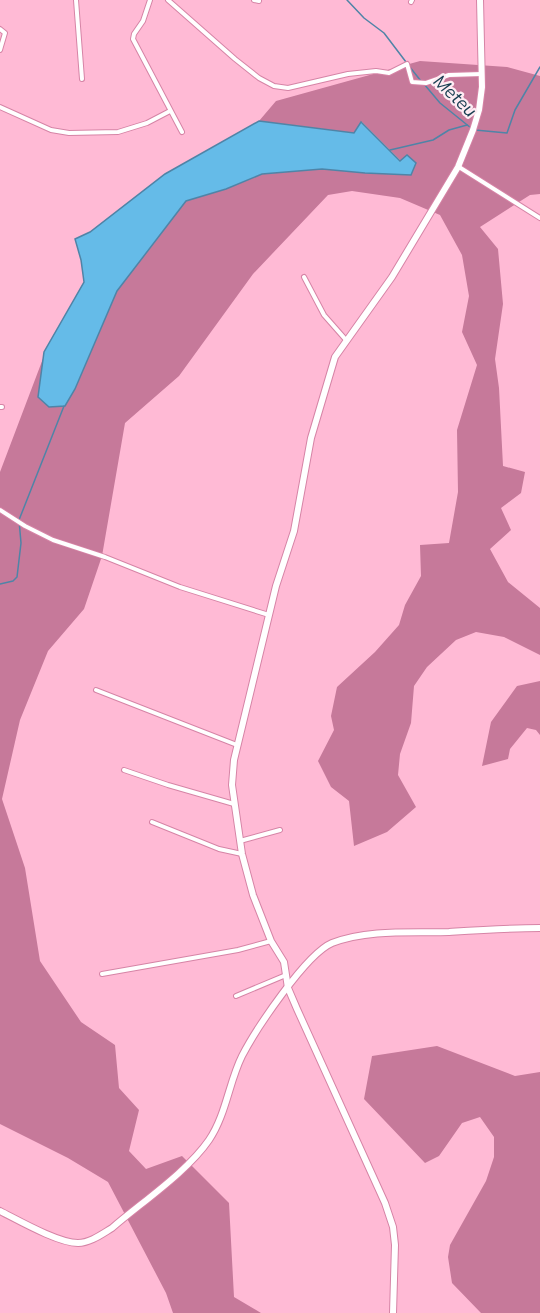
<svg xmlns="http://www.w3.org/2000/svg" width="540" height="1313" font-family="Mulish,sans-serif">
  <rect width="100%" height="100%" fill="#ffbad5"/>
  <!-- forest -->
  <g fill="#c6799a">
    <path d="M420 61 507 67 540 76V194L530 195 480 227 498 249 503 304 495 359 499 388 503 466 525 472 521 493 501 508 511 530 490 549 508 582 540 608V655L504 637 476 632 456 640 427 667 414 686 411 723 400 754 398 775 416 807 387 832 354 846 349 801 331 787 318 761 334 730 331 716 337 687 375 652 399 625 405 605 421 576 420 545 449 543 458 492 457 430 477 365 462 332 469 296 462 255 440 215 400 198 352 191 328 195 253 274 179 376 125 423 102 556 84 609 48 651 20 720 2 799 25 868 40 961 81 1022 115 1045 119 1088 139 1110 129 1151 146 1169 182 1156 229 1203 234 1297 261 1313H173L166 1293 108 1182 68 1158 0 1124V472L47 348 38 397 75 389 117 291 186 201 226 189 262 174 322 169 365 173 401 161 362 122 354 133 259 121 276 101Z"/>
    <path d="M540 681V735L536 730 527 728 510 749 508 759 482 766 491 722 517 686Z"/>
    <path d="M437 1046 515 1076 540 1072V1313H481L452 1283 448 1257 450 1245 486 1181 494 1157V1137L480 1117 462 1123 439 1156 425 1163 364 1099 372 1056Z"/>
  </g>
  <!-- water -->
  <path fill="#65bbe8" stroke="#4f84a7" stroke-width="1.5" d="M259 121 354 133 361 122 400 161 407 155 416 163 411 175 365 173 322 169 262 174 226 189 186 201 117 291 75 389 65 406 49 407 38 397 44 352 84 282 81 260 75 239 90 232 165 174Z"/>
  <g fill="none" stroke-linecap="round" stroke-linejoin="round">
    <!-- stream -->
    <g stroke="#4f84a7" stroke-width="1.5">
      <path d="M347 0 364 18 384 33 406 62"/>
      <path d="M409 66 421 81"/>
      <path d="M424 84 440 103 471 128"/>
      <path d="M475 130 507 133 515 110 540 67"/>
      <path d="M390 150 433 140 449 130 467 125"/>
      <path d="M0 584 13 581 17 577 21 543 19 520 64 406"/>
    </g>
    <!-- street casing -->
    <g stroke="#d684a6" stroke-width="6">
      <g id="street">
        <path d="M76 0 82 79"/>
        <path d="M150 0 143 21 134 34 133 39 182 132"/>
        <path d="M168 0 235 59 259 78 274 86 288 88 348 74 376 71 389 73 407 64 412 82 426 83 449 75 482 74"/>
        <path d="M254 0 259 1"/>
        <path d="M411 2 412 0"/>
        <path d="M0 29 5 33 0 50"/>
        <path d="M0 107 51 130 69 133 118 132 147 123 170 111"/>
        <path d="M459 167 540 218"/>
        <path d="M304 277 324 315 346 340"/>
        <path d="M0 407H2"/>
        <path d="M0 510 25 526 53 540 105 557 180 587 269 615"/>
        <path d="M96 690 237 745"/>
        <path d="M124 770 168 785 234 804"/>
        <path d="M152 822 219 849 242 854"/>
        <path d="M240 841 280 830"/>
        <path d="M102 974 238 950 271 941"/>
        <path d="M236 996 286 975"/>
      </g>
    </g>
    <!-- secondary casing -->
    <g stroke="#d684a6" stroke-width="8">
      <g id="secondary">
        <path d="M0 1211C18 1220 58 1243 78 1243 90 1243 102 1234 112 1228 142 1202 187 1172 209 1140 226 1115 229 1082 242 1056 256 1029 306 954 332 943 368 929 412 933 449 932 480 930 510 928 540 928"/>
        <path d="M393 1313 395 1245 393 1227 385 1203 297 1009 288 988 284 962 271 941 253 895 242 854 232 785 234 760 276 586 294 531 311 438 335 357 392 277 458 167 473 130 479 110 482 87 480 0"/>
      </g>
    </g>
    <!-- street -->
    <use href="#street" stroke="#fff" stroke-width="4"/>
    <!-- secondary -->
    <use href="#secondary" stroke="#fff" stroke-width="6"/>
  </g>
  <g text-anchor="middle" stroke-width="4.5" stroke-linejoin="round" paint-order="stroke">
    <!-- water labels -->
    <g font-size="18" font-style="italic" fill="#173d50" stroke="#feecf3">
      <text transform="translate(455 96) rotate(44)" y="6">Meteu</text>
    </g>
  </g>
</svg>
